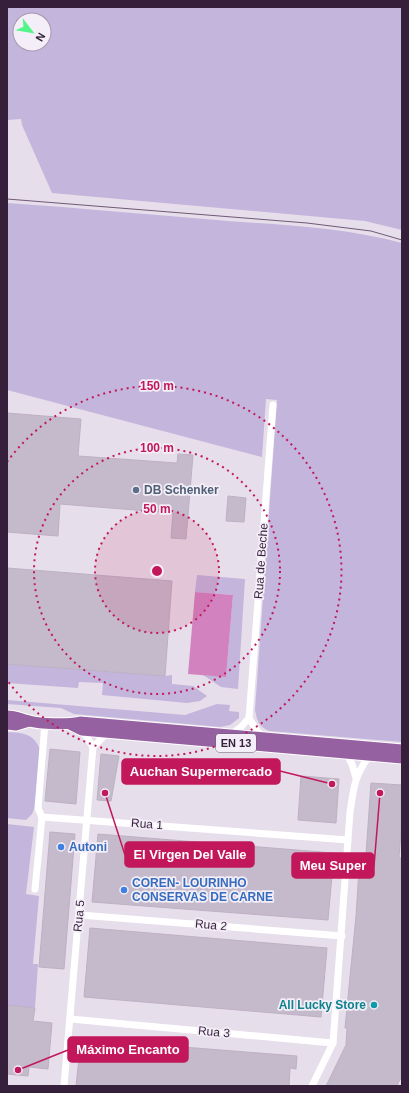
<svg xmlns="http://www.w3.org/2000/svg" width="409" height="1093" font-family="Helvetica,sans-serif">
  <rect width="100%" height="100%" fill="#e6deea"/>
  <!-- green -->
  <g fill="#c3b5dc" fill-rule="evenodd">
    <path d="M7 7H402V230L365 221 52 193 22 125 21 119 7 120ZM20 20H44V44H20Z"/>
    <path d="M7 203C81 208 154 215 228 221 286 225 346 228 402 243V742L269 731C258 726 257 720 255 710L277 400 266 399 262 457 7 390Z"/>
    <path d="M197 575 245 579 238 689 221 687 203 675 226 676 233 595 195 592Z"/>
    <path d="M7 664 165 676 172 675V684L193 686 207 696 200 701 187 703 102 695 103 683 79 682 78 688 7 683Z"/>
    <path d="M7 700 185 715 217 704 230 705 229 711 239 712V718L230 725 220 727 74 714 61 708 7 704Z"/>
    <path d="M7 732C23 733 33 733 40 749L35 807 32 814 26 820 7 818Z"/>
    <path d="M7 824 34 827 26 894 39 896 33 964H38L35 1008 7 1005Z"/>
  </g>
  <!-- water -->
  <path fill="#d283bf" d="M195 592 233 595 226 677 188 674Z"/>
  <!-- building -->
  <g fill="#c5bacb" stroke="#bdb0c4">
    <path d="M7 413 81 419 78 456 177 463 178 454 193 455 186 539 171 538 173 513 60 504 58 536 7 532Z"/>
    <path d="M228 496 246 498 244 522 226 521Z"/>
    <path d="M7 568 172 581 165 676 7 664Z"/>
    <path d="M50 749 80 752 76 804 45 801Z"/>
    <path d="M101 754 119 756 111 801 97 800Z"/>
    <path d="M301 776 339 779 336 823 298 820Z"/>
    <path d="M371 783 402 785V820L399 857 402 859V1080L400 1079 397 1086H326L346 1045 347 1028H345L356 916 360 854H366Z"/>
    <path d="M50 832 75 834 64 969 39 967Z"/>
    <path d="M98 834 334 853 328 920 92 902Z"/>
    <path d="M90 928 327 948 321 1017 84 997Z"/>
    <path d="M7 1005 35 1008 33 1021 52 1023 48 1069 29 1067 28 1076 7 1074Z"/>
    <path d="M81 1039 297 1056 296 1069 290 1068 289 1086H76Z"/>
  </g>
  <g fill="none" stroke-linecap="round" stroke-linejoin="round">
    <!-- primary casing -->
    <g stroke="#fff" stroke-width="13">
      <g id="primary">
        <path d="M7 716C15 716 21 719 29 721 41 724 67 725 80 722L402 750"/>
        <path d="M7 724 16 725 29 721"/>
        <path d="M70 724 82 730 402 758"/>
      </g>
    </g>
    <!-- minor -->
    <g stroke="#fff" stroke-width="7">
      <path d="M45 723 38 808 42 817 348 840"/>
      <path d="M231 735 241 727 249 718"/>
      <path d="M264 738 255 728 249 718 273 405"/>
      <path d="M93 747 108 732"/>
      <path d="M346 753 352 764 356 778"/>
      <path d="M35 889 42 817"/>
      <path d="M80 915 342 936"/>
      <path d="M70 1019 333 1043"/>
      <path d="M64 1086 93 747 82 730"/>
      <path d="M312 1086 333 1043 350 812C354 787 354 776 370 755"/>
    </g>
    <!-- primary -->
    <use href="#primary" stroke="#9661a1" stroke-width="11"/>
    <!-- tram -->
    <path stroke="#715976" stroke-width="1" d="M7 199 307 223 371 231 402 240"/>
  </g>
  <!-- distance rings -->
  <circle cx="157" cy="571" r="62" fill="#c2185b" fill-opacity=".12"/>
  <g fill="none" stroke="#c2185b" stroke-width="2" stroke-dasharray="2 4">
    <circle cx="157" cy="571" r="62"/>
    <circle cx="157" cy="571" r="123"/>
    <path d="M7 462A185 185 0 1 1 7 680"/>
  </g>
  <!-- markers -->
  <circle fill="#5c6f8a" stroke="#f3eef7" stroke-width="1.5" cx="136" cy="490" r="4"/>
  <g fill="#3f7fe0" stroke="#f3eef7" stroke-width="1.5">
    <circle cx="61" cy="847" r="4"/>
    <circle cx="124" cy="890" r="4"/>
  </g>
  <circle fill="#0f9aa8" stroke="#f3eef7" stroke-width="1.5" cx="374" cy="1005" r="4"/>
  <g text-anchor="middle" stroke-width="3.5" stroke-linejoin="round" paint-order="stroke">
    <!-- shield labels -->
    <rect fill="#f3eef7" stroke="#6e5d73" stroke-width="1" x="216" y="734" width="40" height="18" rx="3"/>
    <g font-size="11" font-weight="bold" fill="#351f3a">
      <text x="236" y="747">EN 13</text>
    </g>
    <!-- service labels -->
    <g font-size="12" font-weight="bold" fill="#4e5e75" stroke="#f3eef7" text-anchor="start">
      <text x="144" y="494">DB Schenker</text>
    </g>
    <!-- street labels -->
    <g font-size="12" fill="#351f3a" stroke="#f3eef7">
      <text transform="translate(261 561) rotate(-86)" y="4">Rua de Beche</text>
      <text transform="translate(147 824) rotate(4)" y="4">Rua 1</text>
      <text transform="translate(79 916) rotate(-85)" y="4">Rua 5</text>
      <text transform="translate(211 925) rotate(5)" y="4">Rua 2</text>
      <text transform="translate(214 1032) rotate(5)" y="4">Rua 3</text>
    </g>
    <!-- shop labels -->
    <g font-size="12" font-weight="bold" fill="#366cbe" stroke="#f3eef7" text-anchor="start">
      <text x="69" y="851">Autoni</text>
      <text x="132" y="887">COREN- LOURINHO<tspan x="132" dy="14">CONSERVAS DE CARNE</tspan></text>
    </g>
    <!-- culture labels -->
    <g font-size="12" font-weight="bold" fill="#0d838f" stroke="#f3eef7" text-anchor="end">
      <text x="366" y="1009">All Lucky Store</text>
    </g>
  </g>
  <circle cx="157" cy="571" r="6" fill="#c2185b" stroke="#f3eef7" stroke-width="2"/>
  <g font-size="12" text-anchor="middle" font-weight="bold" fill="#c2185b" stroke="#f3eef7" stroke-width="3.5" stroke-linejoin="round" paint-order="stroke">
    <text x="157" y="390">150 m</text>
    <text x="157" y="452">100 m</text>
    <text x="157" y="513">50 m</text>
  </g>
  <!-- callouts -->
  <path fill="none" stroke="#c2185b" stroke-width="1.5" d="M332 784L280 771M105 793L125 855M380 793L374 866M18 1070L68 1050"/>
  <g fill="#c2185b" stroke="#f3eef7" stroke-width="1.5">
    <circle cx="332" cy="784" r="4"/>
    <circle cx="105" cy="793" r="4"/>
    <circle cx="380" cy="793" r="4"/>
    <circle cx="18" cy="1070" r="4"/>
  </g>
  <g fill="#c2185b" stroke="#c2185b" stroke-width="1.5">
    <rect x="122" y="759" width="158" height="25" rx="4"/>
    <rect x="125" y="842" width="129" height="25" rx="4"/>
    <rect x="292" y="853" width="82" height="25" rx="4"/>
    <rect x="68" y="1037" width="120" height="25" rx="4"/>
  </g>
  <g font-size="13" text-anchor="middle" font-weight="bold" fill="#fff">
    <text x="201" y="776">Auchan Supermercado</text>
    <text x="190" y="859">El Virgen Del Valle</text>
    <text x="333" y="870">Meu Super</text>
    <text x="128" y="1054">Máximo Encanto</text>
  </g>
  <!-- border -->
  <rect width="409" height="1093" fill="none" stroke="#351f3a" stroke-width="16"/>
  <!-- north arrow -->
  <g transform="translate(32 32) rotate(121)"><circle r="19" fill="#f3eef7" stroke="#a79bab"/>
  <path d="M0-3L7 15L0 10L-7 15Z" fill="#50f687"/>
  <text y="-6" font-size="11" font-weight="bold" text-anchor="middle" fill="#351f3a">N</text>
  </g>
</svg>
